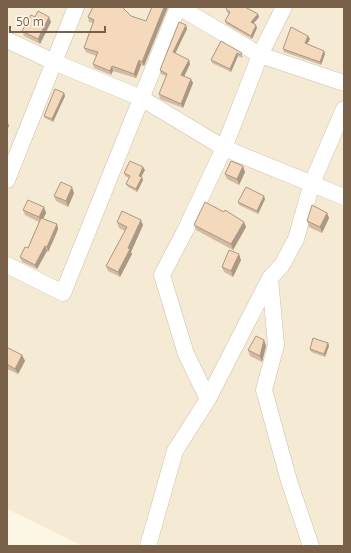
<svg xmlns="http://www.w3.org/2000/svg" width="351" height="553" font-family="'Open Sans',sans-serif">
  <rect width="100%" height="100%" fill="#fdf7e5"/>
  <!-- residential -->
  <path fill="#f5ead3" d="M7 7H344V546H83L7 509Z"/>
  <g fill="none" stroke-linecap="round" stroke-linejoin="round">
    <!-- minor casing -->
    <g stroke="#cfc0ab" stroke-width="17">
      <g id="minor">
        <path d="M179 7 260 55 344 83"/>
        <path d="M7 40 54 62 141 98 224 148 344 197"/>
        <path d="M7 180 76 7"/>
        <path d="M7 265 63 293 178 7"/>
        <path d="M208 399 186 354 162 275 185 231 224 148 260 55 284 7"/>
        <path d="M148 546 175 451 208 399 270 278"/>
        <path d="M311 546 289 481 264 390 276 345 270 278 282 265 296 239 312 183 344 109"/>
      </g>
    </g>
    <!-- minor -->
    <use href="#minor" stroke="#fff" stroke-width="16"/>
  </g>
  <!-- wall -->
  <g fill="#d2bba2">
    <path d="M152 7H168L144 66 141 65 136 78 113 71 111 75 94 68 93 64 96 56 86 52 84 48 93 23 89 22 88 17 131 16 146 21Z"/>
    <path d="M226 9 258 14 259 17 254 23 257 28 252 39 226 24 225 21 229 14 227 12Z"/>
    <path d="M35 17 51 22 40 44 24 36 22 31Z"/>
    <path d="M186 25 187 29 175 53 189 60 190 64 184 76 193 83 183 108 160 99 159 94 166 76 161 74 160 70Z"/>
    <path d="M310 39 307 44 324 51 325 54 321 65 284 52 283 49Z"/>
    <path d="M221 41 243 56 242 58 238 56 231 72 212 63 211 60Z"/>
    <path d="M64 93 65 96 53 122 45 118 44 116Z"/>
    <path d="M145 170 141 177 143 180 137 192 128 187 126 184 129 178 125 176 124 173Z"/>
    <path d="M245 172 239 185 227 179 225 174Z"/>
    <path d="M74 193 68 207 56 201 54 196Z"/>
    <path d="M265 199 258 214 239 205 238 202Z"/>
    <path d="M44 207 46 213 43 219 57 224 58 229 48 252 47 251 37 269 22 262 20 257 28 248 39 222 25 215 23 210Z"/>
    <path d="M327 213 329 218 322 233 309 227 307 221Z"/>
    <path d="M117 222 143 225 131 252 132 254 120 277 108 271 106 266 125 231 119 228Z"/>
    <path d="M244 222 246 227 233 250 196 230 194 225Z"/>
    <path d="M241 260 233 277 224 272 222 267Z"/>
    <path d="M264 340 266 346 262 362 250 356 248 350Z"/>
    <path d="M328 343 329 346 325 357 311 352 310 349Z"/>
    <path d="M7 350 22 355 25 361 18 374 7 369Z"/>
  </g>
  <!-- shaded-wall -->
  <g fill="#ab9884">
    <path d="M164 7H168L144 66 142 62Z"/>
    <path d="M258 14 259 17 252 25 251 22Z"/>
    <path d="M49 17 51 22 40 44 38 39Z"/>
    <path d="M186 25 187 29 174 56 173 52Z"/>
    <path d="M256 25 257 28 252 39 251 36Z"/>
    <path d="M308 36 310 39 306 46 305 43Z"/>
    <path d="M324 51 325 54 321 65 320 62Z"/>
    <path d="M237 53 238 56 231 72 230 69Z"/>
    <path d="M139 60 141 65 136 78 134 74Z"/>
    <path d="M189 60 190 64 183 79 181 75Z"/>
    <path d="M112 66 113 71 111 75 110 71Z"/>
    <path d="M191 79 193 83 183 108 181 104Z"/>
    <path d="M64 93 65 96 53 122 52 119Z"/>
    <path d="M7 120 9 126 7 130Z"/>
    <path d="M243 166 245 172 239 185 237 179Z"/>
    <path d="M143 167 145 170 140 179 139 176Z"/>
    <path d="M142 177 143 180 137 192 136 189Z"/>
    <path d="M72 187 74 193 68 207 66 201Z"/>
    <path d="M264 196 265 199 258 214 257 211Z"/>
    <path d="M44 207 46 213 41 223 39 217Z"/>
    <path d="M327 213 329 218 322 233 320 227Z"/>
    <path d="M141 220 143 225 131 252 132 254 120 277 118 272Z"/>
    <path d="M244 222 246 227 233 250 231 244Z"/>
    <path d="M57 224 58 229 54 239 53 234Z"/>
    <path d="M52 234 54 239 48 252 47 247Z"/>
    <path d="M45 246 47 251 37 269 35 265Z"/>
    <path d="M239 254 241 260 233 277 231 271Z"/>
    <path d="M264 340 266 346 262 362 260 356Z"/>
    <path d="M328 343 329 346 325 357 324 354Z"/>
    <path d="M22 355 25 361 18 374 15 369Z"/>
  </g>
  <!-- building -->
  <g fill="#f4d9bc" stroke="#ab9884">
    <path d="M93 7H122L131 16 146 21 152 7H164L142 62 139 60 134 74 112 66 110 71 93 64 98 52 84 48 94 20 88 17Z"/>
    <path d="M227 7H245L258 14 251 22 256 25 251 36 225 21 230 12 226 9Z"/>
    <path d="M38 11 49 17 38 39 22 31 31 15 35 17Z"/>
    <path d="M179 22 186 25 173 52 189 60 181 75 191 79 181 104 159 94 167 74 160 70Z"/>
    <path d="M291 27 308 36 305 43 324 51 320 62 283 49Z"/>
    <path d="M221 41 242 53 241 55 237 53 230 69 211 60Z"/>
    <path d="M55 89 64 93 52 119 44 116Z"/>
    <path d="M130 161 143 167 139 176 142 177 136 189 126 184 130 176 124 173Z"/>
    <path d="M231 161 243 166 237 179 225 174Z"/>
    <path d="M61 182 72 187 66 201 54 196Z"/>
    <path d="M246 187 264 196 257 211 238 202Z"/>
    <path d="M28 200 44 207 39 217 23 210Z"/>
    <path d="M205 202 224 212 225 210 244 222 231 244 194 225Z"/>
    <path d="M312 205 327 213 320 227 307 221Z"/>
    <path d="M122 211 141 220 128 248 130 249 118 272 106 266 127 227 117 222Z"/>
    <path d="M41 218 57 224 47 247 45 246 35 265 20 257 25 247 28 248Z"/>
    <path d="M229 250 239 254 231 271 222 267Z"/>
    <path d="M256 336 264 340 260 356 248 350Z"/>
    <path d="M313 338 328 343 324 354 310 349Z"/>
    <path d="M8 348 22 355 15 369 7 364V350Z"/>
  </g>
  <!-- border -->
  <rect width="351" height="553" fill="none" stroke="#786049" stroke-width="16"/>
  <!-- scale -->
  <path d="M10 26v6h95v-6" fill="none" stroke="#786049" stroke-width="2"/>
  <text x="16" y="26" font-size="12" fill="#786049" stroke="#fffaed" stroke-width="3" paint-order="stroke">50 m</text>
</svg>
